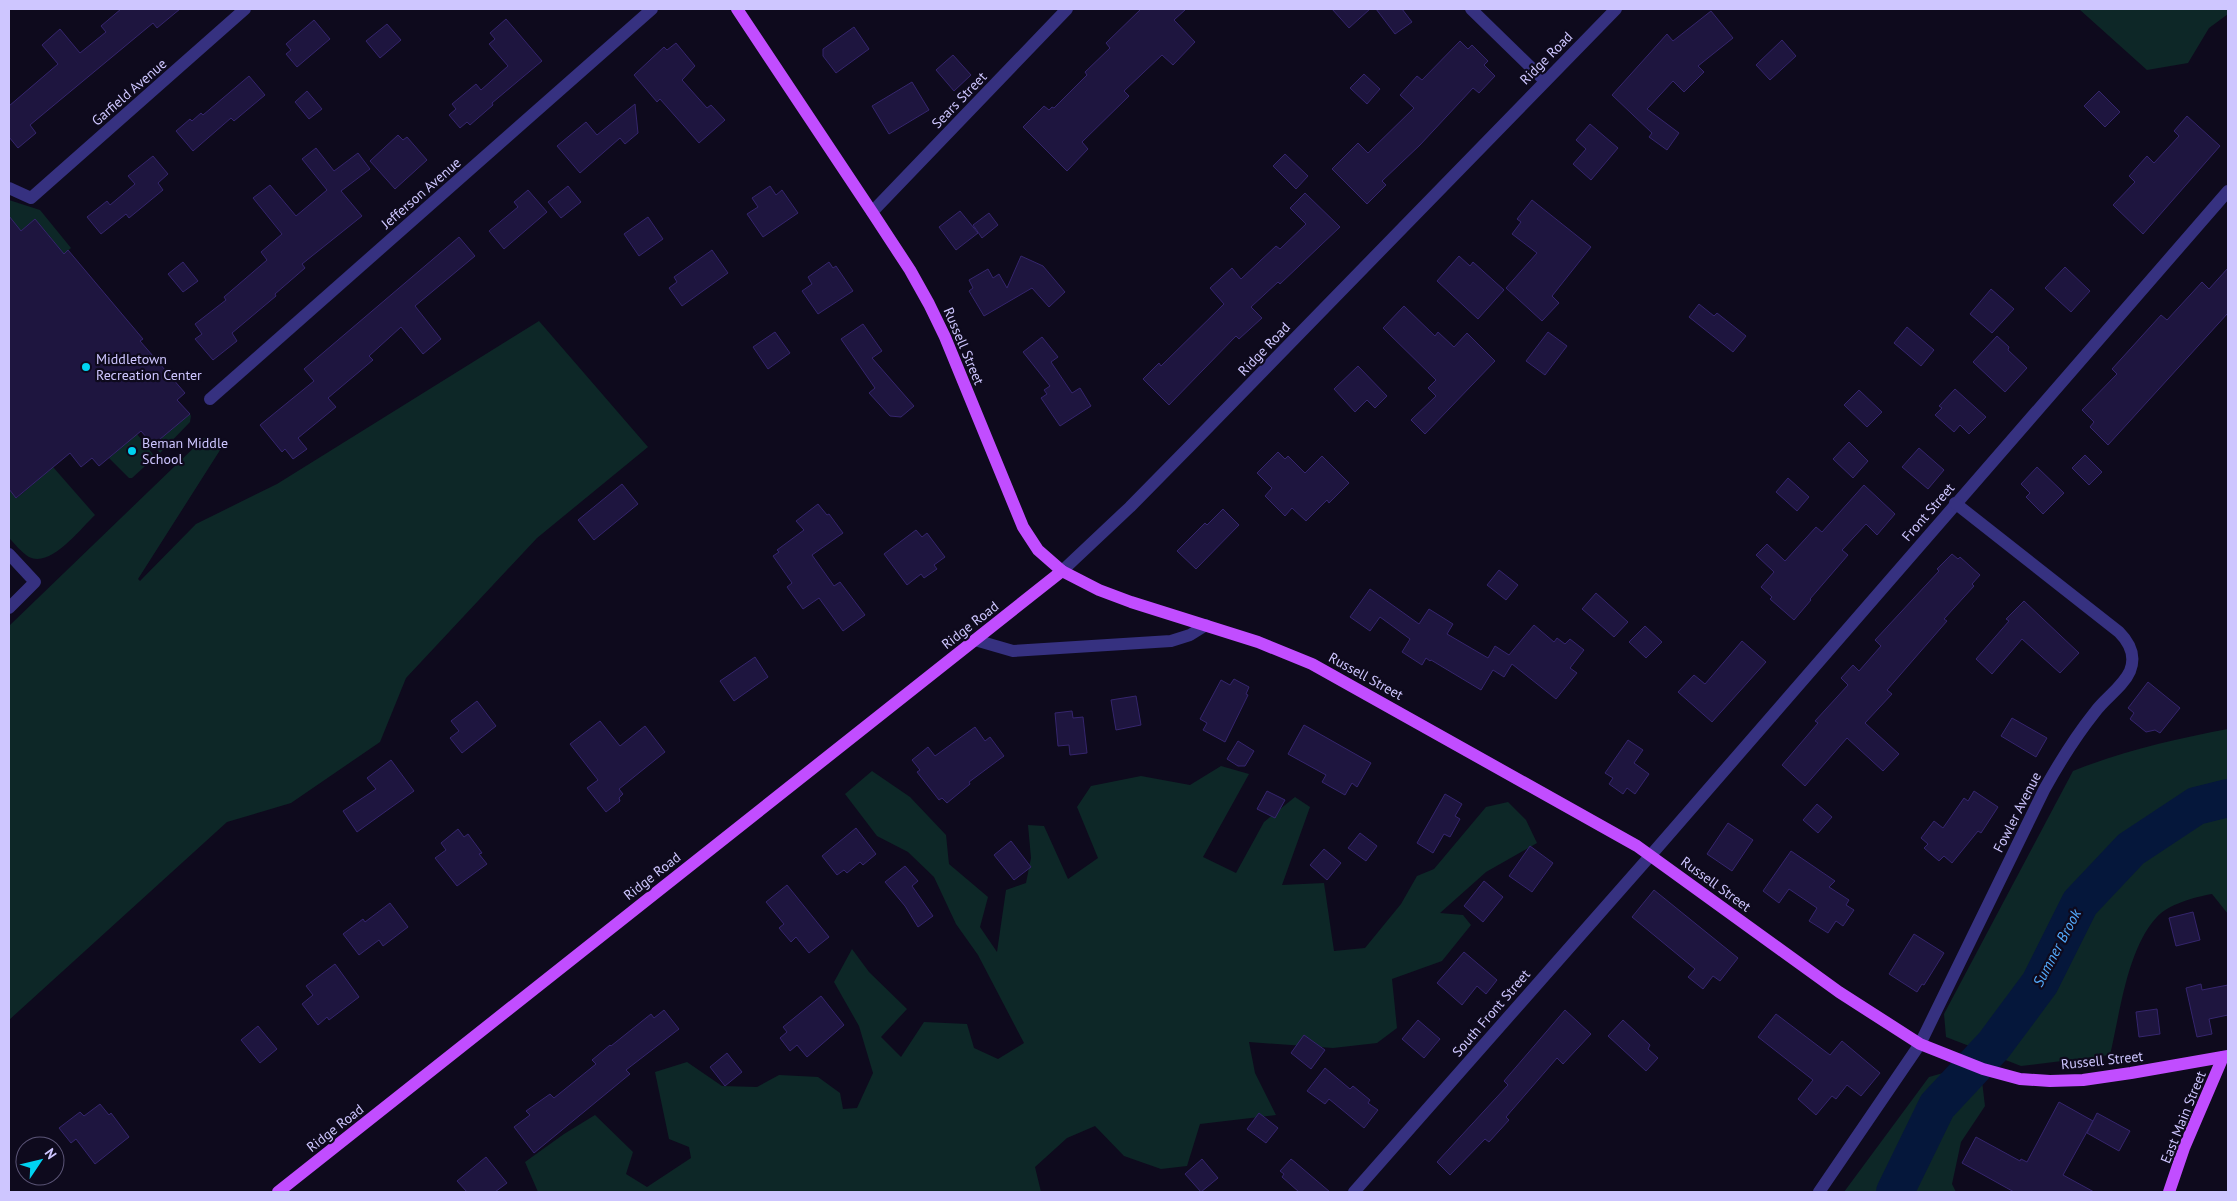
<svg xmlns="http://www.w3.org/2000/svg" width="2237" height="1201" font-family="'PT Sans',sans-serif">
  <rect width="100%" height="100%" fill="#0e0a1d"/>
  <!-- green -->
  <g fill="#0d2727">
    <path d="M2079 9H2228V14L2209 28 2188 63 2147 70Z"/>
    <path d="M9 200 40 210 71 248 64 254 35 219 21 231 12 223 9 226Z"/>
    <path d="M539 321 648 447 537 538 406 678 380 742 291 803 227 822 9 1020V626L204 438 223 440 222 447 138 579 140 581 196 524 277 484Z"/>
    <path d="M190 414 191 416 190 422 160 453 153 445Z"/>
    <path d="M137 434 155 457 132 478H129L109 458Z"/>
    <path d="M53 467 95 515C80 529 51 568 29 557 21 552 15 544 9 538V489L17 498Z"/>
    <path d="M2228 729V914L2212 894C2195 897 2168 904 2156 918 2127 950 2120 1013 2110 1055L2021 1066 1946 1037 1944 1014 2073 771C2123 751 2175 739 2228 729Z"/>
    <path d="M1221 766 1249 774 1203 857 1236 873 1264 822 1295 797 1310 807 1282 885 1324 883 1334 951 1365 948 1401 904 1417 876 1434 869 1486 807 1508 802 1526 820 1537 843 1486 872 1440 913 1463 915 1471 925 1442 961 1392 979 1397 1028 1377 1043 1333 1048 1249 1042 1255 1073 1276 1115 1200 1124 1187 1166 1161 1169 1124 1156 1095 1126 1067 1138 1035 1167 1041 1192H538L525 1162 564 1134 595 1115 633 1152 626 1174 647 1187 691 1158 689 1147 669 1139 655 1072 687 1062 722 1086 757 1087 779 1075 818 1077 840 1093 843 1109 857 1108 873 1073 859 1026 834 982 852 949 869 972 907 1009 881 1037 901 1057 924 1022 967 1024 974 1048 998 1059 1024 1043 978 955 956 924 934 877 908 852 877 836 845 794 872 771 910 797 946 835 949 864 988 897 980 927 997 952 1006 890 1026 883 1031 858 1028 825 1044 826 1068 879 1098 858 1077 807 1091 786 1141 776 1190 785Z"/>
    <path d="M1943 1073 1982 1081 1985 1106 1961 1142 1952 1184 1956 1192H1844L1929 1077Z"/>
  </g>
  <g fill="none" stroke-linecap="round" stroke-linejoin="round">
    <!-- river -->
    <path stroke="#05173b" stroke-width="38" d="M1895 1192 1937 1106 1994 1045 2040 983 2080 903 2131 849 2196 806 2228 798"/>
  </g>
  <!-- building -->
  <g fill="#1e153f" stroke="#35256d">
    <path d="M121 9H180L157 28 153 23 30 125 36 133 18 148 9 137V106L58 64 42 45 60 29 80 53 106 32 101 26Z"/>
    <path d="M1141 9H1186L1174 20 1195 42 1173 65 1162 55 1124 91 1129 96 1082 142 1088 149 1067 171 1023 127 1044 106 1049 110 1052 107 1054 108 1087 75 1085 72 1110 48 1106 43Z"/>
    <path d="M1332 9H1370L1349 28Z"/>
    <path d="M1376 9H1402L1412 22 1395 34Z"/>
    <path d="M1711 11 1733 38 1698 66 1704 72 1684 92 1673 81 1647 109 1679 133 1667 150 1649 137 1652 133 1612 95 1667 34 1673 41Z"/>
    <path d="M506 19 542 61 492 103 493 105 470 125 467 122 460 128 449 115 456 109 452 104 476 84 481 90 508 66 489 44 495 39 490 33Z"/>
    <path d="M314 20 330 39 297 67 286 54 291 50 286 44Z"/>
    <path d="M387 24 401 40 380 58 366 41Z"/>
    <path d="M854 27 869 49 836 73 823 56V49Z"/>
    <path d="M1782 40 1796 56 1770 80 1756 65Z"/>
    <path d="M1460 41 1468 49 1472 45 1488 61 1484 65 1495 76 1479 93 1473 88 1420 145 1382 181 1386 185 1367 204 1332 169 1358 143 1368 153 1414 108 1400 95 1417 76 1422 80Z"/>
    <path d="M676 43 695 66 682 80 707 108 711 105 725 120 699 143 660 99 657 102 634 75 664 47 667 50Z"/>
    <path d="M953 55 971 75 954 91 936 70Z"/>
    <path d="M1364 74 1380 89 1367 104 1350 88Z"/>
    <path d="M249 76 265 95 234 121 231 118 193 151 176 131 190 119 192 121 201 113 203 115Z"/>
    <path d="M912 82 929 110 889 134 872 106Z"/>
    <path d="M307 91 322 109 309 119 295 102Z"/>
    <path d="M2099 91 2120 112 2105 127 2084 106Z"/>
    <path d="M635 104 638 133 625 144 620 138 580 173 557 146 586 122 597 135Z"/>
    <path d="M2187 116 2220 146 2143 234 2113 205 2135 182 2129 176 2147 156 2154 163 2179 136 2174 131Z"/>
    <path d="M1590 124 1618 148 1591 180 1573 164 1586 149 1576 140Z"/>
    <path d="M398 135 403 140 407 137 427 160 395 189 370 161Z"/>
    <path d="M316 148 334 171 358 153 370 169 341 191 362 216 302 264 305 268 275 294 276 296 232 333 237 341 213 360 195 339 202 334 195 324 226 300 224 297 267 260 261 252 282 234 253 198 270 185 296 216 327 190 302 159Z"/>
    <path d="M1285 154 1308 176 1296 189 1273 166Z"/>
    <path d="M153 156 168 174 158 183 163 190 129 218 126 214 101 234 87 217 107 201 110 205 135 184 128 176Z"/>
    <path d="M568 186 581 202 561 218 548 202Z"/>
    <path d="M770 186 776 195 782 190 798 213 763 237 747 214 758 207 752 198Z"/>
    <path d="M528 190 547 212 504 249 489 231 518 207 514 202Z"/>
    <path d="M1305 193 1340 227 1280 284 1278 282 1251 307 1262 318 1239 339 1236 336 1169 405 1143 379 1159 363 1161 366 1224 304 1210 288 1232 268 1241 279 1276 246 1280 249 1306 224 1290 208Z"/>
    <path d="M1532 200 1591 247 1552 296 1559 303 1542 321 1506 288 1537 253 1512 234 1521 222 1517 219Z"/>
    <path d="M960 211 978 233 956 250 939 227Z"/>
    <path d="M989 213 998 225 982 238 973 225Z"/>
    <path d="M9 216 21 231 35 219 64 254 68 250 143 339 140 341 185 393 177 400 190 414 153 445 141 431 99 466 92 458 81 467 70 453 16 498 9 489Z"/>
    <path d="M648 217 663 239 639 256 624 234Z"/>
    <path d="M459 237 475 256 415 306 441 339 423 354 401 327 369 356 373 360 328 398 336 407 298 438 307 449 293 459 285 449 282 452 260 425 314 381 304 369Z"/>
    <path d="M712 250 728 273 682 306 669 288 677 282 674 277Z"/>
    <path d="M1021 256 1043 266 1065 292 1049 307 1032 288 984 316 969 291 973 288 969 280 988 269 993 278 999 274 1007 288Z"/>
    <path d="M1459 256 1470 266 1473 262 1504 290 1478 319 1437 281Z"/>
    <path d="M183 262 198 281 183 292 168 274Z"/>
    <path d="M829 262 833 268 836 266 853 291 818 314 802 291 812 284 808 277Z"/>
    <path d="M2065 267 2090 291 2071 312 2045 288Z"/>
    <path d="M2228 268V313L2108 445 2090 427 2094 422 2082 410 2117 374 2112 369 2161 315 2167 320 2202 282 2209 289Z"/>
    <path d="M1991 289 2014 309 1992 333 1970 314Z"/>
    <path d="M1699 304 1714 316 1717 313 1746 336 1733 352 1689 317Z"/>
    <path d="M1404 306 1435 336 1438 332 1454 347 1467 333 1495 361 1425 434 1411 420 1436 396 1428 388 1436 380 1383 328Z"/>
    <path d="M863 324 882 351 872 358 914 406 901 417 890 416 869 393 875 388 841 339Z"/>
    <path d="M1907 327 1934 350 1921 366 1894 343Z"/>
    <path d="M775 332 790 353 768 369 753 347Z"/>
    <path d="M1548 332 1567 346 1545 375 1526 361Z"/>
    <path d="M1997 336 2009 347 2008 350 2027 368 2005 392 1973 362Z"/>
    <path d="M1042 337 1058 357 1051 362 1072 393 1080 388 1091 406 1060 426 1041 398 1047 394 1044 390 1050 386 1023 352Z"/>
    <path d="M1358 366 1387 396 1375 408 1367 400 1355 412 1334 389Z"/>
    <path d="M1955 389 1986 417 1969 434 1960 425 1954 432 1935 415 1942 408 1939 406Z"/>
    <path d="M1859 390 1882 412 1867 427 1844 405Z"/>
    <path d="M1849 442 1868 461 1853 478 1833 459Z"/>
    <path d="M1919 448 1944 470 1928 489 1902 467Z"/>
    <path d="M1278 452 1285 459 1288 456 1305 473 1322 456 1349 483 1329 503 1327 500 1306 521 1292 508 1285 516 1265 496 1272 488 1257 473Z"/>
    <path d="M2085 455 2102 472 2089 485 2072 468Z"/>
    <path d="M2037 467 2064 493 2043 514 2026 497 2030 493 2021 484Z"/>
    <path d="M1788 478 1809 497 1797 511 1776 492Z"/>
    <path d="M622 484 638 504 594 540 578 520Z"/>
    <path d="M1864 485 1895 514 1877 535 1866 524 1842 550 1848 555 1810 599 1811 600 1794 620 1770 599 1772 597 1761 587 1774 572 1756 555 1767 544 1785 561 1816 527 1822 532Z"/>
    <path d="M818 504 827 515 829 514 843 533 812 555 834 586 840 582 865 615 843 631 819 598 803 609 787 587 792 583 773 556 779 552 777 550 804 530 796 521Z"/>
    <path d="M1223 509 1239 525 1196 569 1177 551 1205 523 1207 525Z"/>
    <path d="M916 530 922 537 927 533 945 557 934 565 937 569 924 578 921 574 907 585 884 554Z"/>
    <path d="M1952 554 1958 559 1960 557 1980 575 1972 584 1974 586 1944 619 1947 621 1887 690 1892 694 1865 723 1899 754 1883 771 1847 738 1805 786 1782 765 1818 723 1815 721 1848 685 1841 678 1853 665 1859 671 1881 646 1875 640 1939 571 1937 569Z"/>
    <path d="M1499 570 1518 585 1506 600 1487 585Z"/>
    <path d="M1370 589 1419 624 1429 609 1453 624 1447 634 1488 658 1495 646 1509 655 1534 625 1554 642 1557 638 1565 644 1570 639 1584 650 1570 668 1577 673 1556 699 1512 664 1504 677 1493 670 1481 690 1431 660 1430 661 1426 658 1422 665 1402 652 1410 639 1380 617 1370 631 1350 617Z"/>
    <path d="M1596 593 1628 622 1614 637 1582 609Z"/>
    <path d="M2024 601 2079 653 2060 673 2022 639 1992 674 1976 659 2009 621 2006 619Z"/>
    <path d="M1645 626 1662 642 1646 658 1629 642Z"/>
    <path d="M1742 641 1766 662 1712 722 1678 692 1694 675 1705 684Z"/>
    <path d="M755 657 768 677 734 701 720 681Z"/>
    <path d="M1234 679 1249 687 1246 694 1248 695 1225 742 1203 730 1207 723 1200 719 1221 680 1230 685Z"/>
    <path d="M2148 682 2180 708 2160 733 2155 730 2146 732 2130 719 2134 713 2128 708Z"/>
    <path d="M1136 696 1141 725 1116 730 1111 700Z"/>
    <path d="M477 701 496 726 462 753 450 738 459 731 451 721Z"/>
    <path d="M1072 711 1073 718 1083 717 1087 753 1070 755 1069 745 1058 746 1055 713Z"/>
    <path d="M2012 718 2047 738 2036 757 2001 736Z"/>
    <path d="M600 721 620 746 645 726 665 752 619 789 623 794 619 798 620 801 606 812 587 788 598 780 570 744Z"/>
    <path d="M1304 725 1371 763 1357 787 1352 783 1345 795 1322 782 1326 775 1288 754Z"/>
    <path d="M975 727 985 741 990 737 1004 756 969 782 970 784 947 803 942 798 939 800 917 772 920 770 912 760 928 747 935 756Z"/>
    <path d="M1628 740 1643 750 1634 763 1649 774 1635 794 1627 788 1623 794 1609 784 1613 778 1605 773Z"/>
    <path d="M1238 741 1254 751 1245 766H1238L1227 759Z"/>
    <path d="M391 760 414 791 357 832 343 811 376 789 367 778Z"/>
    <path d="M1267 791 1285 800 1275 818 1257 809Z"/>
    <path d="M1974 791 1998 807 1981 833 1978 831 1952 863 1944 856 1939 861 1924 848 1928 844 1921 838 1934 821 1943 828 1964 798 1968 801Z"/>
    <path d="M1445 794 1462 804 1455 816 1460 819 1450 837 1444 834 1433 853 1417 843Z"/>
    <path d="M1817 804 1832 817 1818 833 1803 820Z"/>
    <path d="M1728 823 1753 840 1732 871 1707 854Z"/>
    <path d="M856 828 876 854 863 865 860 862 847 873 844 870 837 875 822 856Z"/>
    <path d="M458 829 464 837 468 834 482 853 479 854 487 864 457 886 435 858 446 850 441 843Z"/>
    <path d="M1360 833 1377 846 1366 861 1348 848Z"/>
    <path d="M1011 841 1031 867 1014 880 994 855Z"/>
    <path d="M1530 846 1553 863 1532 892 1509 876Z"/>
    <path d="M1324 849 1341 863 1327 880 1310 865Z"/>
    <path d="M1791 851 1835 881 1829 887 1849 900 1846 905 1854 910 1843 926 1836 921 1828 933 1809 921 1817 908 1789 889 1779 903 1763 891Z"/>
    <path d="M905 866 918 881 912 886 933 916 918 927 905 906 885 882Z"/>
    <path d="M1484 881 1503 897 1483 922 1464 906Z"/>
    <path d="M787 885 829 937 809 953 796 937 791 942 779 928 784 924 766 902Z"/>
    <path d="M1654 890 1738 958 1720 981 1713 976 1703 989 1688 977 1695 969 1632 917Z"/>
    <path d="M390 903 408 927 383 946 379 940 359 955 343 934 363 919 365 922Z"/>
    <path d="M2193 912 2200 940 2176 946 2169 918Z"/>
    <path d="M1914 934 1944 953 1924 985 1922 984 1917 992 1889 974Z"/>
    <path d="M1464 952 1497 980 1486 994 1477 986 1462 1005 1437 983Z"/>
    <path d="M335 964 359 997 329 1020 327 1017 318 1025 302 1004 313 995 306 986Z"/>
    <path d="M2201 984 2202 990 2228 985V1015L2209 1019 2212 1034 2197 1037 2186 988Z"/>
    <path d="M821 996 844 1025 807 1057 797 1045 790 1051 780 1038 787 1032 783 1027Z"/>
    <path d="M2157 1009 2160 1034 2139 1037 2136 1012Z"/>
    <path d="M664 1010 679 1029 626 1070 630 1074 534 1153 514 1127 530 1115 526 1111 550 1094 554 1098 596 1064 592 1060 610 1045 611 1046 651 1014 654 1018Z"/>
    <path d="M1565 1010 1591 1034 1563 1064 1557 1058 1506 1117 1509 1120 1489 1142 1485 1139 1450 1175 1437 1162 1508 1085 1504 1081Z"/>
    <path d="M1776 1014 1830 1055 1842 1041 1880 1073 1861 1096 1847 1085 1836 1099 1832 1096 1816 1115 1798 1099 1813 1080 1758 1037Z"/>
    <path d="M1418 1020 1440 1039 1424 1058 1402 1039Z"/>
    <path d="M1623 1020 1650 1045 1648 1049 1658 1058 1646 1071 1608 1036Z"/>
    <path d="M258 1026 277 1049 260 1063 241 1040Z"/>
    <path d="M1304 1035 1325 1050 1311 1069 1291 1053Z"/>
    <path d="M727 1053 742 1072 725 1086 710 1067Z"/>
    <path d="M1325 1068 1350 1089 1353 1086 1370 1100 1368 1103 1378 1110 1364 1128 1329 1099 1325 1104 1307 1091Z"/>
    <path d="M2059 1102 2093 1121 2063 1175 2094 1192H2014L1962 1163 1976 1137 2020 1161 2021 1159 2027 1162Z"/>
    <path d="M100 1104 109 1115 111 1113 129 1137 95 1164 76 1139 71 1143 59 1128 80 1112 84 1116Z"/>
    <path d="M1259 1113 1278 1128 1266 1143 1247 1129Z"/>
    <path d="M2097 1113 2130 1131 2119 1151 2087 1133Z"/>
    <path d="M486 1157 507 1183 495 1192H467L457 1181Z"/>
    <path d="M1202 1159 1218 1178 1201 1192 1185 1174Z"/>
    <path d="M1291 1159 1296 1163 1330 1192H1299L1282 1177 1284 1174 1280 1171Z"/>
  </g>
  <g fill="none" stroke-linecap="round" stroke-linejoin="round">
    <!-- minor -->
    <g stroke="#363180" stroke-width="12">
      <path d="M1471 9 1545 81"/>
      <path d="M9 188 31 198 245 9"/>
      <path d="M872 212 1067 9"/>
      <path d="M210 399 652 9"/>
      <path d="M9 554 35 582 9 608"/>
      <path d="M1062 571 1130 507 1189 447 1616 9"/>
      <path d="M975 640 1013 651 1171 641 1190 635 1206 625"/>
      <path d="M1354 1192 1651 855 2228 191"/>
      <path d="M1819 1192 1920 1044 2044 790C2059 763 2075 737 2095 712 2105 698 2123 687 2130 671 2136 656 2130 643 2119 632L1955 503"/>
    </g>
    <!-- major -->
    <g stroke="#c14dff" stroke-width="12">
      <path d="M737 9 872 212 910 270 929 304 945 337 1023 527 1038 550 1062 571 1099 590 1131 602 1258 642 1312 664 1637 846 1839 992 1920 1044 1983 1069 2020 1079 2050 1081 2083 1080 2131 1073 2228 1056"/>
      <path d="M278 1192 1062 571"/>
      <path d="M2169 1192 2184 1148 2223 1057"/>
    </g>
  </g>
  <!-- markers -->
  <g fill="#00d3f1" stroke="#0e0a1d" stroke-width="2">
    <circle cx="86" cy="367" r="5"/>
    <circle cx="132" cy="451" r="5"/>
  </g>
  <g text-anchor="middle" stroke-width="4.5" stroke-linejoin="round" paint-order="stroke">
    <!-- street labels -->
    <g font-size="14" fill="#cec6ff" stroke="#0e0a1d">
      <text transform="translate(1546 58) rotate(-45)" y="5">Ridge Road</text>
      <text transform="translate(129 92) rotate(-41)" y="5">Garfield Avenue</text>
      <text transform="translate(959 100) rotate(-46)" y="5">Sears Street</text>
      <text transform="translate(421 193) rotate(-41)" y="5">Jefferson Avenue</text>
      <text transform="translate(964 346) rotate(67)" y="5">Russell Street</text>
      <text transform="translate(1264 349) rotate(-46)" y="5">Ridge Road</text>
      <text transform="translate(1928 512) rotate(-49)" y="5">Front Street</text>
      <text transform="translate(970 625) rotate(-38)" y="5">Ridge Road</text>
      <text transform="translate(1366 676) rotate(29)" y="5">Russell Street</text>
      <text transform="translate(2017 812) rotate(-63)" y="5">Fowler Avenue</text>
      <text transform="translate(652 876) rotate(-38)" y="5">Ridge Road</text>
      <text transform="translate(1716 884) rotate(36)" y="5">Russell Street</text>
      <text transform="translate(1491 1013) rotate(-49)" y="5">South Front Street</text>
      <text transform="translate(2102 1060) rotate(-6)" y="5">Russell Street</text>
      <text transform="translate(2183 1117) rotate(-68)" y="5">East Main Street</text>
      <text transform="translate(335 1128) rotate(-38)" y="5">Ridge Road</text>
    </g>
    <!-- poi labels -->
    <g font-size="14" fill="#cec6ff" stroke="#0e0a1d" text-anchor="start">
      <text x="96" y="364">Middletown<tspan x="96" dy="16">Recreation Center</tspan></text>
      <text x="142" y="448">Beman Middle<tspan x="142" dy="16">School</tspan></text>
    </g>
    <!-- water labels -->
    <g font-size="15" font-style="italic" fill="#54acff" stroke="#0e0a1d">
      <text transform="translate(2057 948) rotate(-62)" y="5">Sumner Brook</text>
    </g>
  </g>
  <!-- border -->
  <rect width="2237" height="1201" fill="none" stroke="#cec6ff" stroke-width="20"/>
  <!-- north arrow -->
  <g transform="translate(40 1161) rotate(55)"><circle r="24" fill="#0e0a1d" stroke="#5b5577"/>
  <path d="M0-4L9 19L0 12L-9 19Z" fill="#00d3f1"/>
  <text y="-8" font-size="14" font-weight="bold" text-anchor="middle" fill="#cec6ff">N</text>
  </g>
</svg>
